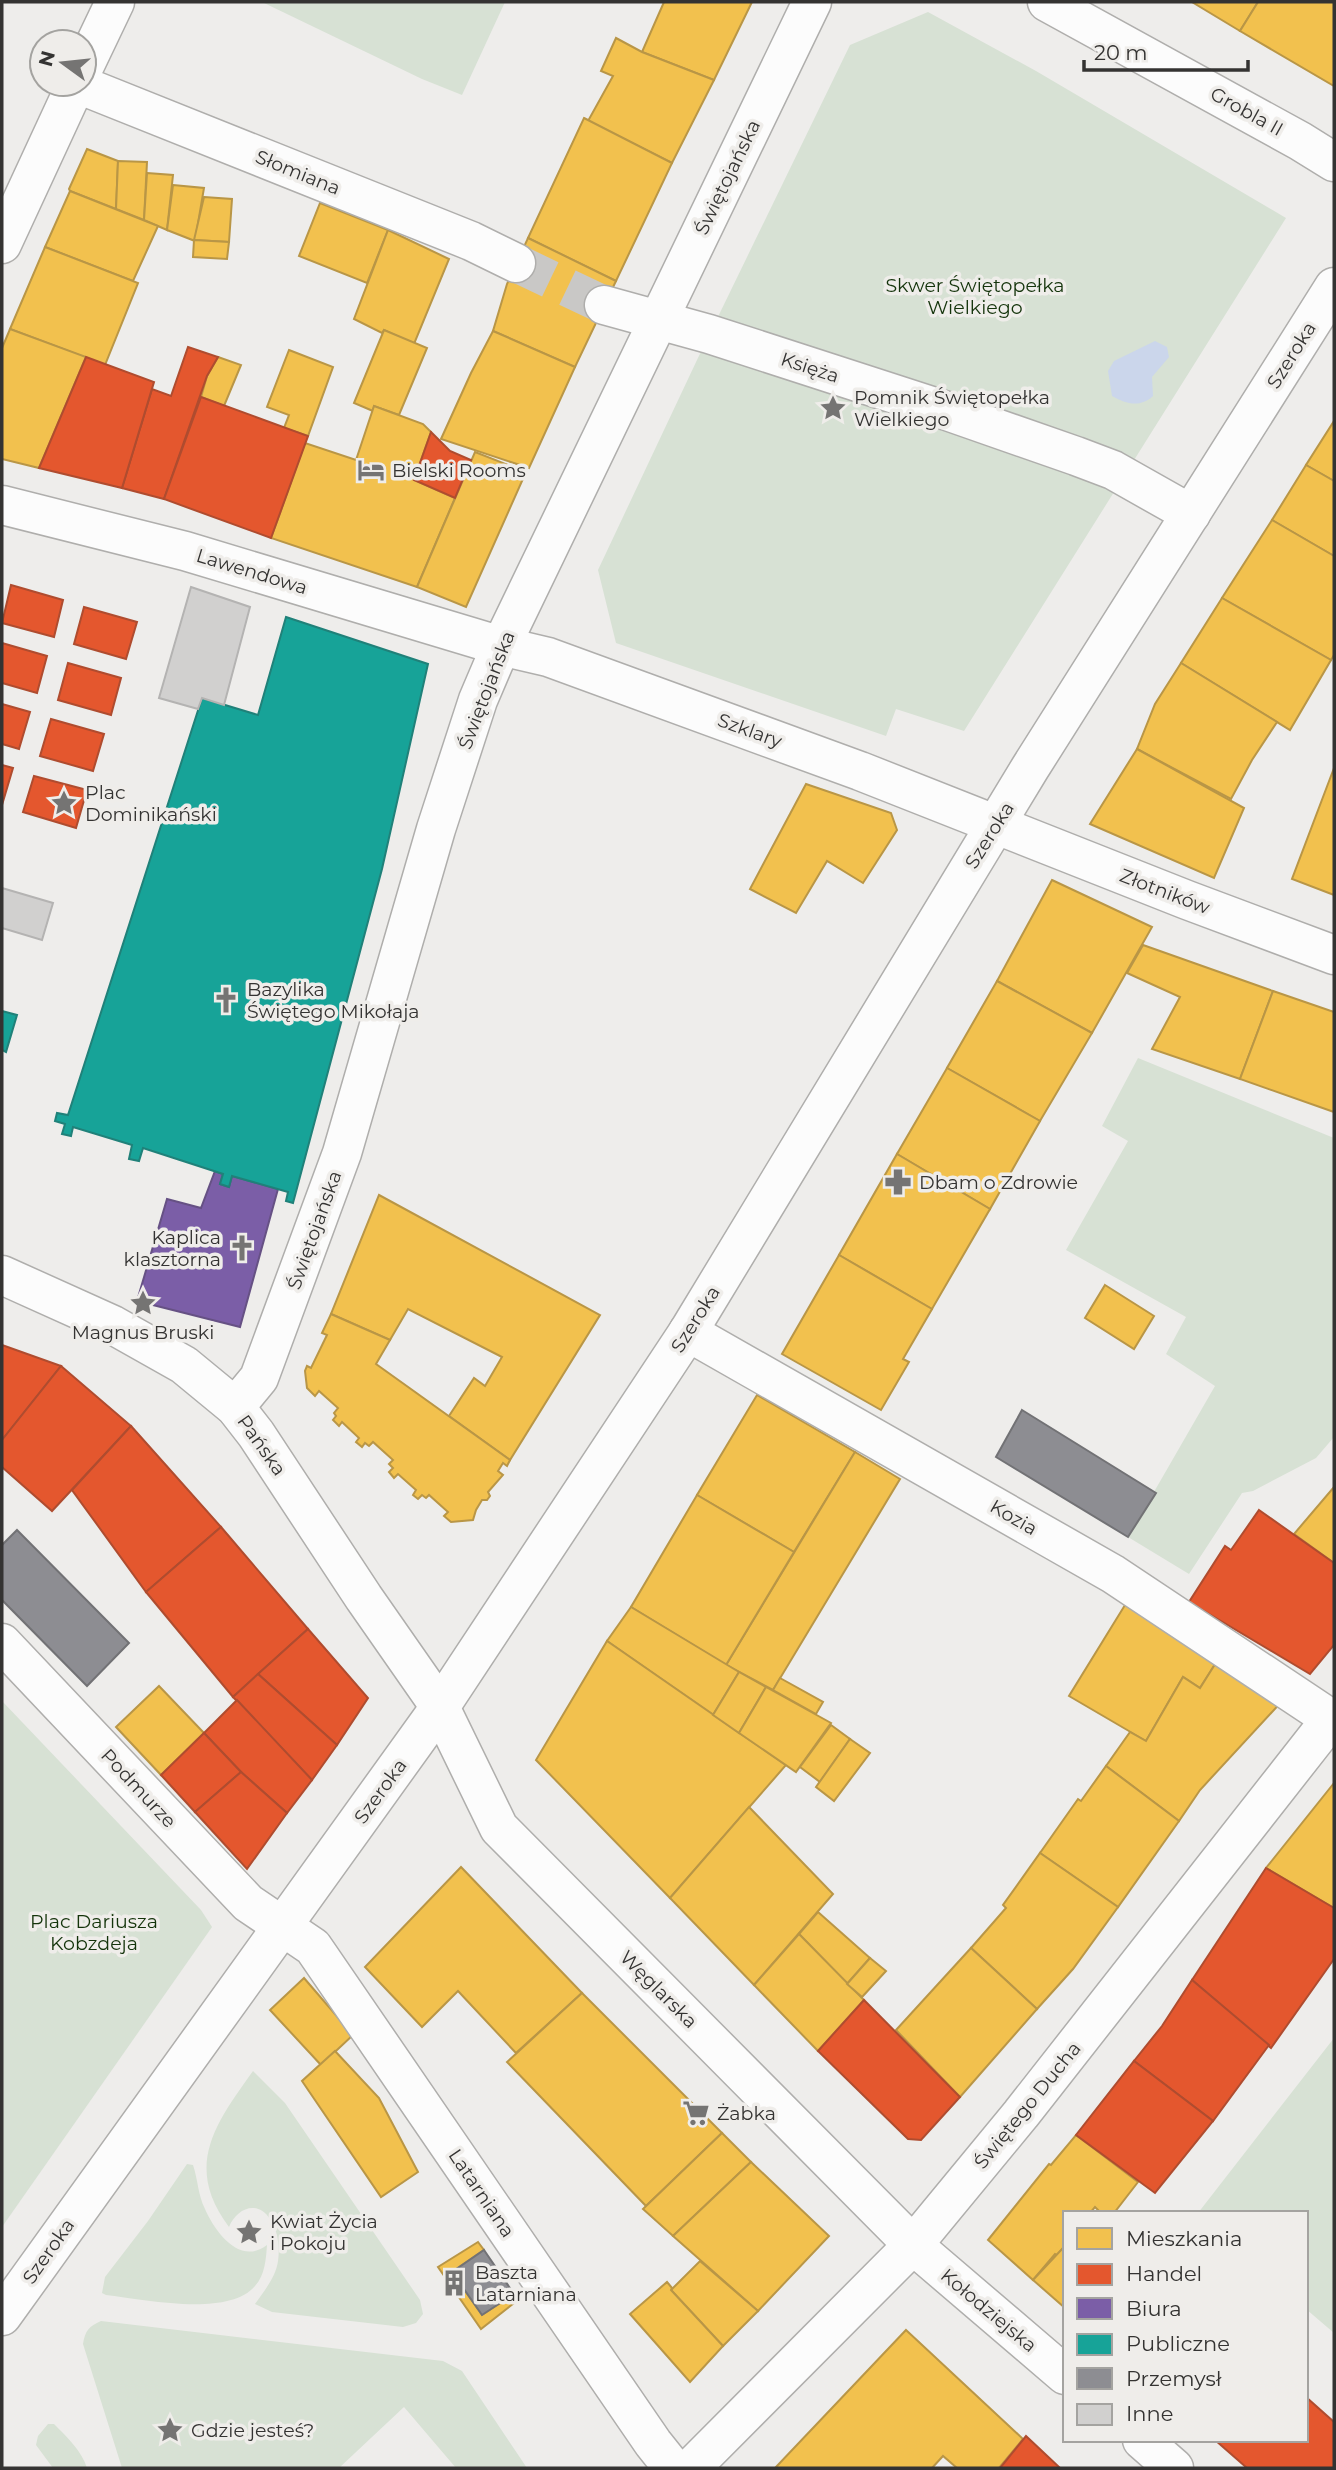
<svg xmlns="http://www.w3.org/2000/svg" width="1336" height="2470" font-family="Montserrat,sans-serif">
  <rect width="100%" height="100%" fill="#eeedeb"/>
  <!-- green -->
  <g fill="#d7e1d4">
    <path d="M262 2H505L462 95 422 79Z"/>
    <path d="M928 12 1036 71 1286 218 964 731 896 709 886 736 616 643 598 570 697 360 850 45Z"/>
    <path d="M1138 1058 1334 1138V1437L1316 1458 1253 1491 1242 1493 1189 1574 1128 1537 1215 1386 1166 1354 1186 1317 1066 1250 1128 1141 1102 1126Z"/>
    <path d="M2 1701 201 1910 212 1927 2 2227Z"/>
    <path d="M1334 2038V2333L1306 2309V2213H1198Z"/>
    <path d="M253 2071 285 2103 420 2300 423 2314 416 2323 403 2327 272 2312 255 2304C264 2291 276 2277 278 2261 280 2248 278 2230 270 2219 257 2199 236 2209 229 2227 183 2166 216 2123 253 2071Z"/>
    <path d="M187 2164 193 2165C198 2180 198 2195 205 2209 215 2232 240 2266 267 2245 266 2259 265 2275 255 2286 228 2318 143 2299 106 2295L102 2293 105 2277 148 2221Z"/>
    <path d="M101 2321 443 2361 462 2371 527 2468H456L404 2407 339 2468H122L83 2344C85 2331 89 2326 101 2321Z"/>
    <path d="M48 2424H54C66 2436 82 2451 87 2468H53L36 2445 38 2436Z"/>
  </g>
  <!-- water -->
  <path fill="#cbd6eb" d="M1155 341 1167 347 1169 357 1152 377 1153 396C1140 408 1126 404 1112 396L1108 371 1114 361Z"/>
  <!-- homes -->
  <g fill="#f2c14e" stroke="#b99646" stroke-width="2">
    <path d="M664 2H752L714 80 642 52Z"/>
    <path d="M1192 2H1258L1240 31Z"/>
    <path d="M1258 2H1334V86L1240 31Z"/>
    <path d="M616 38 642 52 714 80 672 163 588 121 613 76 601 71Z"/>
    <path d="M584 118 672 163 616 281 528 238Z"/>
    <path d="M87 149 118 161 116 209 70 191 69 189Z"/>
    <path d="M118 161 147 162 144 220 116 209Z"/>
    <path d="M147 173 173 175 167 230 144 220Z"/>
    <path d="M173 185 204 188 195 241 167 230Z"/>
    <path d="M70 191 158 226 133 281 45 247Z"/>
    <path d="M204 197 232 199 229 242 194 240Z"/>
    <path d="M320 203 388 230 367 283 299 256Z"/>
    <path d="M388 230 449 259 414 344 384 330 382 333 354 319Z"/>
    <path d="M528 238 616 281 575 367 493 331 507 284Z"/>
    <path d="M194 240 229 242 227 259 193 257Z"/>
    <path d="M45 247 138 283 105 365 10 329Z"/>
    <path d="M10 329 86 357 39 468 2 459V348Z"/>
    <path d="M384 330 427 348 399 415 374 406 373 411 354 403Z"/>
    <path d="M493 331 575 367 529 468 441 439 471 373Z"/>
    <path d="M289 350 333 367 308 436 284 428 289 415 267 407Z"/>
    <path d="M218 357 241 365 224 406 201 397 207 376Z"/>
    <path d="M374 406 423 424 431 432 414 480 455 498 417 587 271 538 305 443 356 460Z"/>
    <path d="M1334 421V481L1306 465Z"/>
    <path d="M475 452 526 472 466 607 417 587Z"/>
    <path d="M1306 465 1334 481V556L1272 520Z"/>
    <path d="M1272 520 1334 556V655L1331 660 1222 598Z"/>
    <path d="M1222 598 1331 660 1290 730 1181 663Z"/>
    <path d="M1181 663 1277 722 1252 760 1231 799 1137 749 1155 704Z"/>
    <path d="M1137 749 1244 808 1214 878 1090 824Z"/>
    <path d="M1334 768V895L1292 879Z"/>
    <path d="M806 784 891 813 897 830 863 883 827 861 796 913 750 889Z"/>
    <path d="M1052 880 1152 927 1092 1033 997 981Z"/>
    <path d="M1143 945 1273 991 1240 1079 1152 1049 1180 997 1127 973Z"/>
    <path d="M997 981 1092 1033 1040 1121 947 1068Z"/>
    <path d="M1273 991 1334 1012V1112L1240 1079Z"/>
    <path d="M947 1068 1040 1121 990 1209 897 1154Z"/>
    <path d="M897 1154 990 1209 932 1309 839 1255Z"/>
    <path d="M379 1195 600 1315 510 1460 449 1416 474 1378 485 1386 502 1357 408 1309 390 1340 331 1314Z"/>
    <path d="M839 1255 932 1309 903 1359 909 1362 881 1410 782 1354Z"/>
    <path d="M1105 1285 1154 1316 1134 1349 1085 1318Z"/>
    <path d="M331 1314 390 1340 376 1364 510 1460 507 1466 503 1463 498 1471 503 1475 488 1492 490 1496 487 1500H482L476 1510 473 1520 451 1522 444 1516 448 1512 429 1495 426 1498 422 1495 418 1499 413 1495 416 1490 398 1474 394 1478 389 1472 393 1468 389 1464 393 1460 373 1442 369 1446 365 1443 362 1447 356 1442 359 1438 342 1422 339 1426 333 1420 336 1416 334 1413 338 1408 319 1391 315 1396 307 1388 305 1371 307 1366 311 1368 327 1335 322 1333Z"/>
    <path d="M757 1395 855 1452 794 1552 697 1495Z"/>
    <path d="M855 1452 900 1479 773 1690 726 1665Z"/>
    <path d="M1334 1487V1563L1294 1534Z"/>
    <path d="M697 1495 794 1552 726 1665 631 1607Z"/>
    <path d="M1125 1605 1219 1658 1200 1688 1183 1677 1146 1741 1069 1696Z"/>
    <path d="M631 1607 739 1672 713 1715 607 1641Z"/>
    <path d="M607 1641 786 1765 670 1898 536 1760Z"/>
    <path d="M1219 1658 1284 1699 1200 1790 1179 1821 1106 1766 1130 1732 1146 1741 1183 1677 1200 1688Z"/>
    <path d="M739 1672 766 1687 739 1733 713 1715Z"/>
    <path d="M780 1678 823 1702 816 1714 773 1690Z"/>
    <path d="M159 1686 204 1733 161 1775 116 1727Z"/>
    <path d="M766 1687 831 1723 796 1772 739 1733Z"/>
    <path d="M831 1725 850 1739 820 1782 800 1767Z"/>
    <path d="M850 1739 870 1753 834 1801 816 1787Z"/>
    <path d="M1106 1766 1179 1821 1118 1907 1040 1853 1078 1799 1081 1801Z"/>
    <path d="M1334 1783V1908L1266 1868Z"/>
    <path d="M749 1807 833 1894 754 1985 670 1898Z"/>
    <path d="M1040 1853 1118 1907 1073 1969 1037 2009 971 1948 1006 1908 1003 1905Z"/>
    <path d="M461 1867 582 1993 516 2053 458 1991 422 2027 365 1967Z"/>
    <path d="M818 1912 870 1958 847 1984 799 1934Z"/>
    <path d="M799 1934 864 2000 818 2051 754 1985Z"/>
    <path d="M971 1948 1037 2009 960 2097 896 2030Z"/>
    <path d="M870 1958 886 1971 862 1997 847 1984Z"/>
    <path d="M304 1978 353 2035 321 2065 270 2010Z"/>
    <path d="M582 1993 722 2133 646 2206 507 2062Z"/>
    <path d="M335 2051 379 2098 418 2172 381 2197 302 2081Z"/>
    <path d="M722 2133 751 2162 673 2236 643 2209Z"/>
    <path d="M1076 2135 1138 2182 1114 2213H1101L1095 2207 1090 2213H1065V2249L1063 2248 1057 2255 1055 2254 1033 2280 988 2240 1049 2164 1051 2165Z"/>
    <path d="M751 2162 829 2236 758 2311 673 2236Z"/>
    <path d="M478 2242 484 2250 452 2272 482 2315 514 2294 518 2300 481 2329 438 2267Z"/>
    <path d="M1063 2248 1065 2249V2308L1033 2280Z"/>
    <path d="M700 2261 758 2311 723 2346 671 2290Z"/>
    <path d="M667 2282 672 2288 671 2290 723 2346 690 2382 630 2314Z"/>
    <path d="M906 2330 1023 2439 999 2468H957L943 2456 932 2468H775Z"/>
  </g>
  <!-- shops -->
  <g fill="#e4572e" stroke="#af4c2f" stroke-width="2">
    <path d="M188 347 218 357 207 376 164 499 122 488 152 389 171 396Z"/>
    <path d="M86 357 154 382 122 488 39 468Z"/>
    <path d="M201 397 308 436 271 538 164 499Z"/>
    <path d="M431 432 450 451 471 460 455 498 414 480Z"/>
    <path d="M11 585 63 600 54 637 2 623Z"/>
    <path d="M84 607 137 622 126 659 74 644Z"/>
    <path d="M2 643 47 656 37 693 2 683Z"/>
    <path d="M68 663 121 678 111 715 58 700Z"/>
    <path d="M2 704 30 712 19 749 2 744Z"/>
    <path d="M51 719 104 734 93 771 40 756Z"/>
    <path d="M2 765 13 768 2 805Z"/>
    <path d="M34 776 87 790 76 828 23 812Z"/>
    <path d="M2 1345 61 1366 2 1440Z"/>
    <path d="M61 1366 131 1426 52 1511 2 1467V1440Z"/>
    <path d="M131 1426 221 1527 146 1592 72 1490Z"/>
    <path d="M1259 1510 1334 1563V1645L1310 1674 1189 1602 1225 1546 1231 1550Z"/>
    <path d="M221 1527 308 1629 233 1697 146 1592Z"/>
    <path d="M308 1629 368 1698 337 1745 258 1674Z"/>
    <path d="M258 1674 337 1745 312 1780 233 1697Z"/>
    <path d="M237 1700 312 1780 287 1813 241 1772 204 1733Z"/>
    <path d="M204 1733 241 1772 195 1812 161 1775Z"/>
    <path d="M241 1772 287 1813 247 1869 195 1812Z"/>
    <path d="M1266 1868 1334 1908V1959L1271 2048 1192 1980Z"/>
    <path d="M1192 1980 1269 2045 1213 2121 1134 2061 1162 2026Z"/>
    <path d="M864 2000 960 2097 921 2140 908 2139 818 2051Z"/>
    <path d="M1134 2061 1213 2121 1155 2193 1076 2135Z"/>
    <path d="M1306 2397 1334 2422V2468H1247L1215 2440H1306Z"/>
    <path d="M1026 2436 1059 2467 1058 2468H1000Z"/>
  </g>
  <!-- offices -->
  <path fill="#7b5ea7" stroke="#665184" stroke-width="2" d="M215 1171 223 1174 220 1184 229 1187 232 1176 278 1189 240 1327 137 1301 167 1199 201 1208Z"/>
  <!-- public -->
  <g fill="#17a398" stroke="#208179" stroke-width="2">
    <path d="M286 617 428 664 382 869 293 1203 286 1201 288 1192 232 1176 229 1187 220 1184 223 1174 143 1148 139 1161 129 1159 132 1145 73 1127 71 1136 62 1134 65 1124 55 1121 57 1113 68 1115 202 698 258 715Z"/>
    <path d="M2 1011 17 1015 6 1052 2 1050Z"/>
  </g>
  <!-- industry -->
  <g fill="#8d8d92" stroke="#727275" stroke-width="2">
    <path d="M1022 1410 1156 1493 1128 1537 996 1457Z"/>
    <path d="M17 1530 129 1643 87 1686 2 1600V1545Z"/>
    <path d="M484 2250 514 2294 482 2315 452 2272Z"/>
  </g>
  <!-- building -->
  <g fill="#d1d0cf" stroke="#b4b3b2" stroke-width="2">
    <path d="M191 587 250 607 224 705 202 698 198 709 159 698Z"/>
    <path d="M2 888 53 903 42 940 2 928Z"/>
  </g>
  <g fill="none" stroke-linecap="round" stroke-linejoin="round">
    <!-- street-tunnel -->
    <path stroke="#c9c8c6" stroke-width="38" stroke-dasharray="38 19" stroke-linecap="butt" d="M516 263 604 305"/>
    <!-- street casing -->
    <g stroke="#afaeac" stroke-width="41">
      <g id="street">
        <path d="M1047 2 1300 141 1334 162"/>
        <path d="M84 67 115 2"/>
        <path d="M78 84 471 241 516 263"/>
        <path d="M2 244 76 84"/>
        <path d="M604 305 709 334 947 411 1076 456 1113 470 1191 514"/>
        <path d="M2 505 185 551 501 646 548 657 860 771 1187 900 1334 955"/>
        <path d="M2 1275 113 1325 184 1365 235 1407 256 1434 364 1598 440 1707 499 1828 913 2245 1065 2375"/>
        <path d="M688 1332 1113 1574 1331 1719"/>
        <path d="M235 1407 259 1378 342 1153 436 829 478 700 501 646 812 2"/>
        <path d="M2 1643 248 1903 313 1947 653 2443 673 2468"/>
        <path d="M2 2316 440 1707 688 1332 1030 768 1334 287"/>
        <path d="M1142 2440 1174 2468"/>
        <path d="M691 2468 913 2245 1021 2114 1331 1719 1334 1718"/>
      </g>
    </g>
    <!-- street -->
    <use href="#street" stroke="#fcfcfc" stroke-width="38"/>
  </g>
  <!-- icons -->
  <defs>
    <g id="sight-bare" transform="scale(2.1)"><path d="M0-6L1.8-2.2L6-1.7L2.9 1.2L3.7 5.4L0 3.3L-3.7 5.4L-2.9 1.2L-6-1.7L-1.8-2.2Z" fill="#757473" stroke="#efedea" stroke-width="2.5" paint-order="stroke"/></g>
    <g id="hotel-bare" transform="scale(2.1)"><path d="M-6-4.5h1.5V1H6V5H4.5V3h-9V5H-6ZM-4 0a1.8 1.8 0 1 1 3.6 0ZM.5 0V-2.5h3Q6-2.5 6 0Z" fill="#757473" stroke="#efedea" stroke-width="2.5" paint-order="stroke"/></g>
    <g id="church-bare" transform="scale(2.1)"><path d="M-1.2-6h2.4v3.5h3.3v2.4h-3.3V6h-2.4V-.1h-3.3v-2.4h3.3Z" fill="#757473" stroke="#efedea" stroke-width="2.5" paint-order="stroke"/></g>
    <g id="pharmacy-bare" transform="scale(2.1)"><path d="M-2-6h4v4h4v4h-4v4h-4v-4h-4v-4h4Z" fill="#757473" stroke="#efedea" stroke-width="2.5" paint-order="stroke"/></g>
    <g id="supermarket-bare" transform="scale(2.1)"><path d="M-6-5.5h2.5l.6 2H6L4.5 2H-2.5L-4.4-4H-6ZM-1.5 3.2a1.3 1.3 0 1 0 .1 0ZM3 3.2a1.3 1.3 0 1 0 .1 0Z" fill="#757473" stroke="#efedea" stroke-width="2.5" paint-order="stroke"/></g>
    <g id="building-bare" transform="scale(2.1)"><path d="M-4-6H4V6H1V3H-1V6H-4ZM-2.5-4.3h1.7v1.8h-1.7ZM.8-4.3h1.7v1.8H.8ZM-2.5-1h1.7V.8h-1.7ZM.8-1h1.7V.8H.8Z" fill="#757473" stroke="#efedea" stroke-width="2.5" paint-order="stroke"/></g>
  </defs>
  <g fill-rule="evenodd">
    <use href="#sight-bare" x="833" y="408"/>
    <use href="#hotel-bare" x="371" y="470"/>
    <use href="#sight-bare" x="64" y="803"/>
    <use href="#church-bare" x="226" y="1000"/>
    <use href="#pharmacy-bare" x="898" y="1182"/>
    <use href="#church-bare" x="242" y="1248"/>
    <use href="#sight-bare" x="143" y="1303"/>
    <use href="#supermarket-bare" x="696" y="2113"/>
    <use href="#sight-bare" x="249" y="2232"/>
    <use href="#building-bare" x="454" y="2283"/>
    <use href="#sight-bare" x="170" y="2430"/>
  </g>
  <g text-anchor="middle" stroke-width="7" stroke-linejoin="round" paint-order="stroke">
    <!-- street labels -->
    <g font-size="19" fill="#343332" stroke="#efedea">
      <text transform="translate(1247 111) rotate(29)" y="7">Grobla II</text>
      <text transform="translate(298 172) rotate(22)" y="7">Słomiana</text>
      <text transform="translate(727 177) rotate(-64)" y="7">Świętojańska</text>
      <text transform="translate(1291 355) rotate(-58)" y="7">Szeroka</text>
      <text transform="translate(810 367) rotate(18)" y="7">Księża</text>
      <text transform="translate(252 571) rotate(17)" y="7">Lawendowa</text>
      <text transform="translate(486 690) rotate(-69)" y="7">Świętojańska</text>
      <text transform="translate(750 730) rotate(20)" y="7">Szklary</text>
      <text transform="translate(989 835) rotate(-58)" y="7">Szeroka</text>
      <text transform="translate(1165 891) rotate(21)" y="7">Złotników</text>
      <text transform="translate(314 1230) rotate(-70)" y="7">Świętojańska</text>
      <text transform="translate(695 1319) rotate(-58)" y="7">Szeroka</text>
      <text transform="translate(262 1445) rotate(55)" y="7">Pańska</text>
      <text transform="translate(1014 1517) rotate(30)" y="7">Kozia</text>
      <text transform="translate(139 1788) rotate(47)" y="7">Podmurze</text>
      <text transform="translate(380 1791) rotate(-54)" y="7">Szeroka</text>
      <text transform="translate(659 1989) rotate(45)" y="7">Węglarska</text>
      <text transform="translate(1027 2105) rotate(-51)" y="7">Świętego Ducha</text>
      <text transform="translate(482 2193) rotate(56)" y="7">Latarniana</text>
      <text transform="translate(48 2251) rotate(-55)" y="7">Szeroka</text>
      <text transform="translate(989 2310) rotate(40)" y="7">Kołodziejska</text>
    </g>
    <!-- park labels -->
    <g font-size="19" fill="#14340b" stroke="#efedea">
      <text x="975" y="292">Skwer Świętopełka<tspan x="975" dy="22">Wielkiego</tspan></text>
      <text x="94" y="1928">Plac Dariusza<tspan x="94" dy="22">Kobzdeja</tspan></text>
    </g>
    <!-- poi labels -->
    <g font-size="19" fill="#343332" stroke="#efedea" text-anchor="start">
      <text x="854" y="404">Pomnik Świętopełka<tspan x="854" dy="22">Wielkiego</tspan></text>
      <text x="392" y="477">Bielski Rooms</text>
      <text x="85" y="799">Plac<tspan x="85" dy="22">Dominikański</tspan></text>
      <text x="247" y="996">Bazylika<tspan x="247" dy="22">Świętego Mikołaja</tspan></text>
      <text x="919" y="1189">Dbam o Zdrowie</text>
      <text x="221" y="1244" text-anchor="end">Kaplica<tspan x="221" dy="22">klasztorna</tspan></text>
      <text x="143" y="1339" text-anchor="middle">Magnus Bruski</text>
      <text x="717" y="2120">Żabka</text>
      <text x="270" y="2228">Kwiat Życia<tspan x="270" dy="22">i Pokoju</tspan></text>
      <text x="475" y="2279">Baszta<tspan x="475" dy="22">Latarniana</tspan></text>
      <text x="191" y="2437">Gdzie jesteś?</text>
    </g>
  </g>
  <!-- border -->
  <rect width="1336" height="2470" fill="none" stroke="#343332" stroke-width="7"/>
  <!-- legend -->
  <rect x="1063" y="2211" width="245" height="231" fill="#efedea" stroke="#a4a3a0" stroke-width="2"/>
  <rect x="1077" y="2228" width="35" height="21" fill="#f2c14e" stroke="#a4a3a0" stroke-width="2"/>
  <text x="1126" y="2246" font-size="21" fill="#343332">Mieszkania</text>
  <rect x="1077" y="2264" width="35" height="21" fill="#e4572e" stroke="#a4a3a0" stroke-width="2"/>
  <text x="1126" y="2281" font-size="21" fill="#343332">Handel</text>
  <rect x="1077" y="2298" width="35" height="21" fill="#7b5ea7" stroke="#a4a3a0" stroke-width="2"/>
  <text x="1126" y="2316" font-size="21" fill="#343332">Biura</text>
  <rect x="1077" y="2334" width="35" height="21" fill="#17a398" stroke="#a4a3a0" stroke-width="2"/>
  <text x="1126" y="2351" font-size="21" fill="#343332">Publiczne</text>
  <rect x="1077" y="2368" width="35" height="21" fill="#8d8d92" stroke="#a4a3a0" stroke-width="2"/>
  <text x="1126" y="2386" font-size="21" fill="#343332">Przemysł</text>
  <rect x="1077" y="2404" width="35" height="21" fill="#d1d0cf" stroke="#a4a3a0" stroke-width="2"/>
  <text x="1126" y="2421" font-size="21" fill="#343332">Inne</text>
  <!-- north arrow -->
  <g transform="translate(63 63) rotate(285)"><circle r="33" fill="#efedea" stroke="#a4a3a0" stroke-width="2"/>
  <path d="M0-5L12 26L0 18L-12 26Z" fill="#757473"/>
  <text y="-10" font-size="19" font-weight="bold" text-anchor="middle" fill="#343332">N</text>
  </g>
  <!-- scale -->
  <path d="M1084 60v10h164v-10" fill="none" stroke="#343332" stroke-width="3.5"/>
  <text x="1094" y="60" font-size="21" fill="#343332" stroke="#efedea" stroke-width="5" paint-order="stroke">20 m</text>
</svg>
